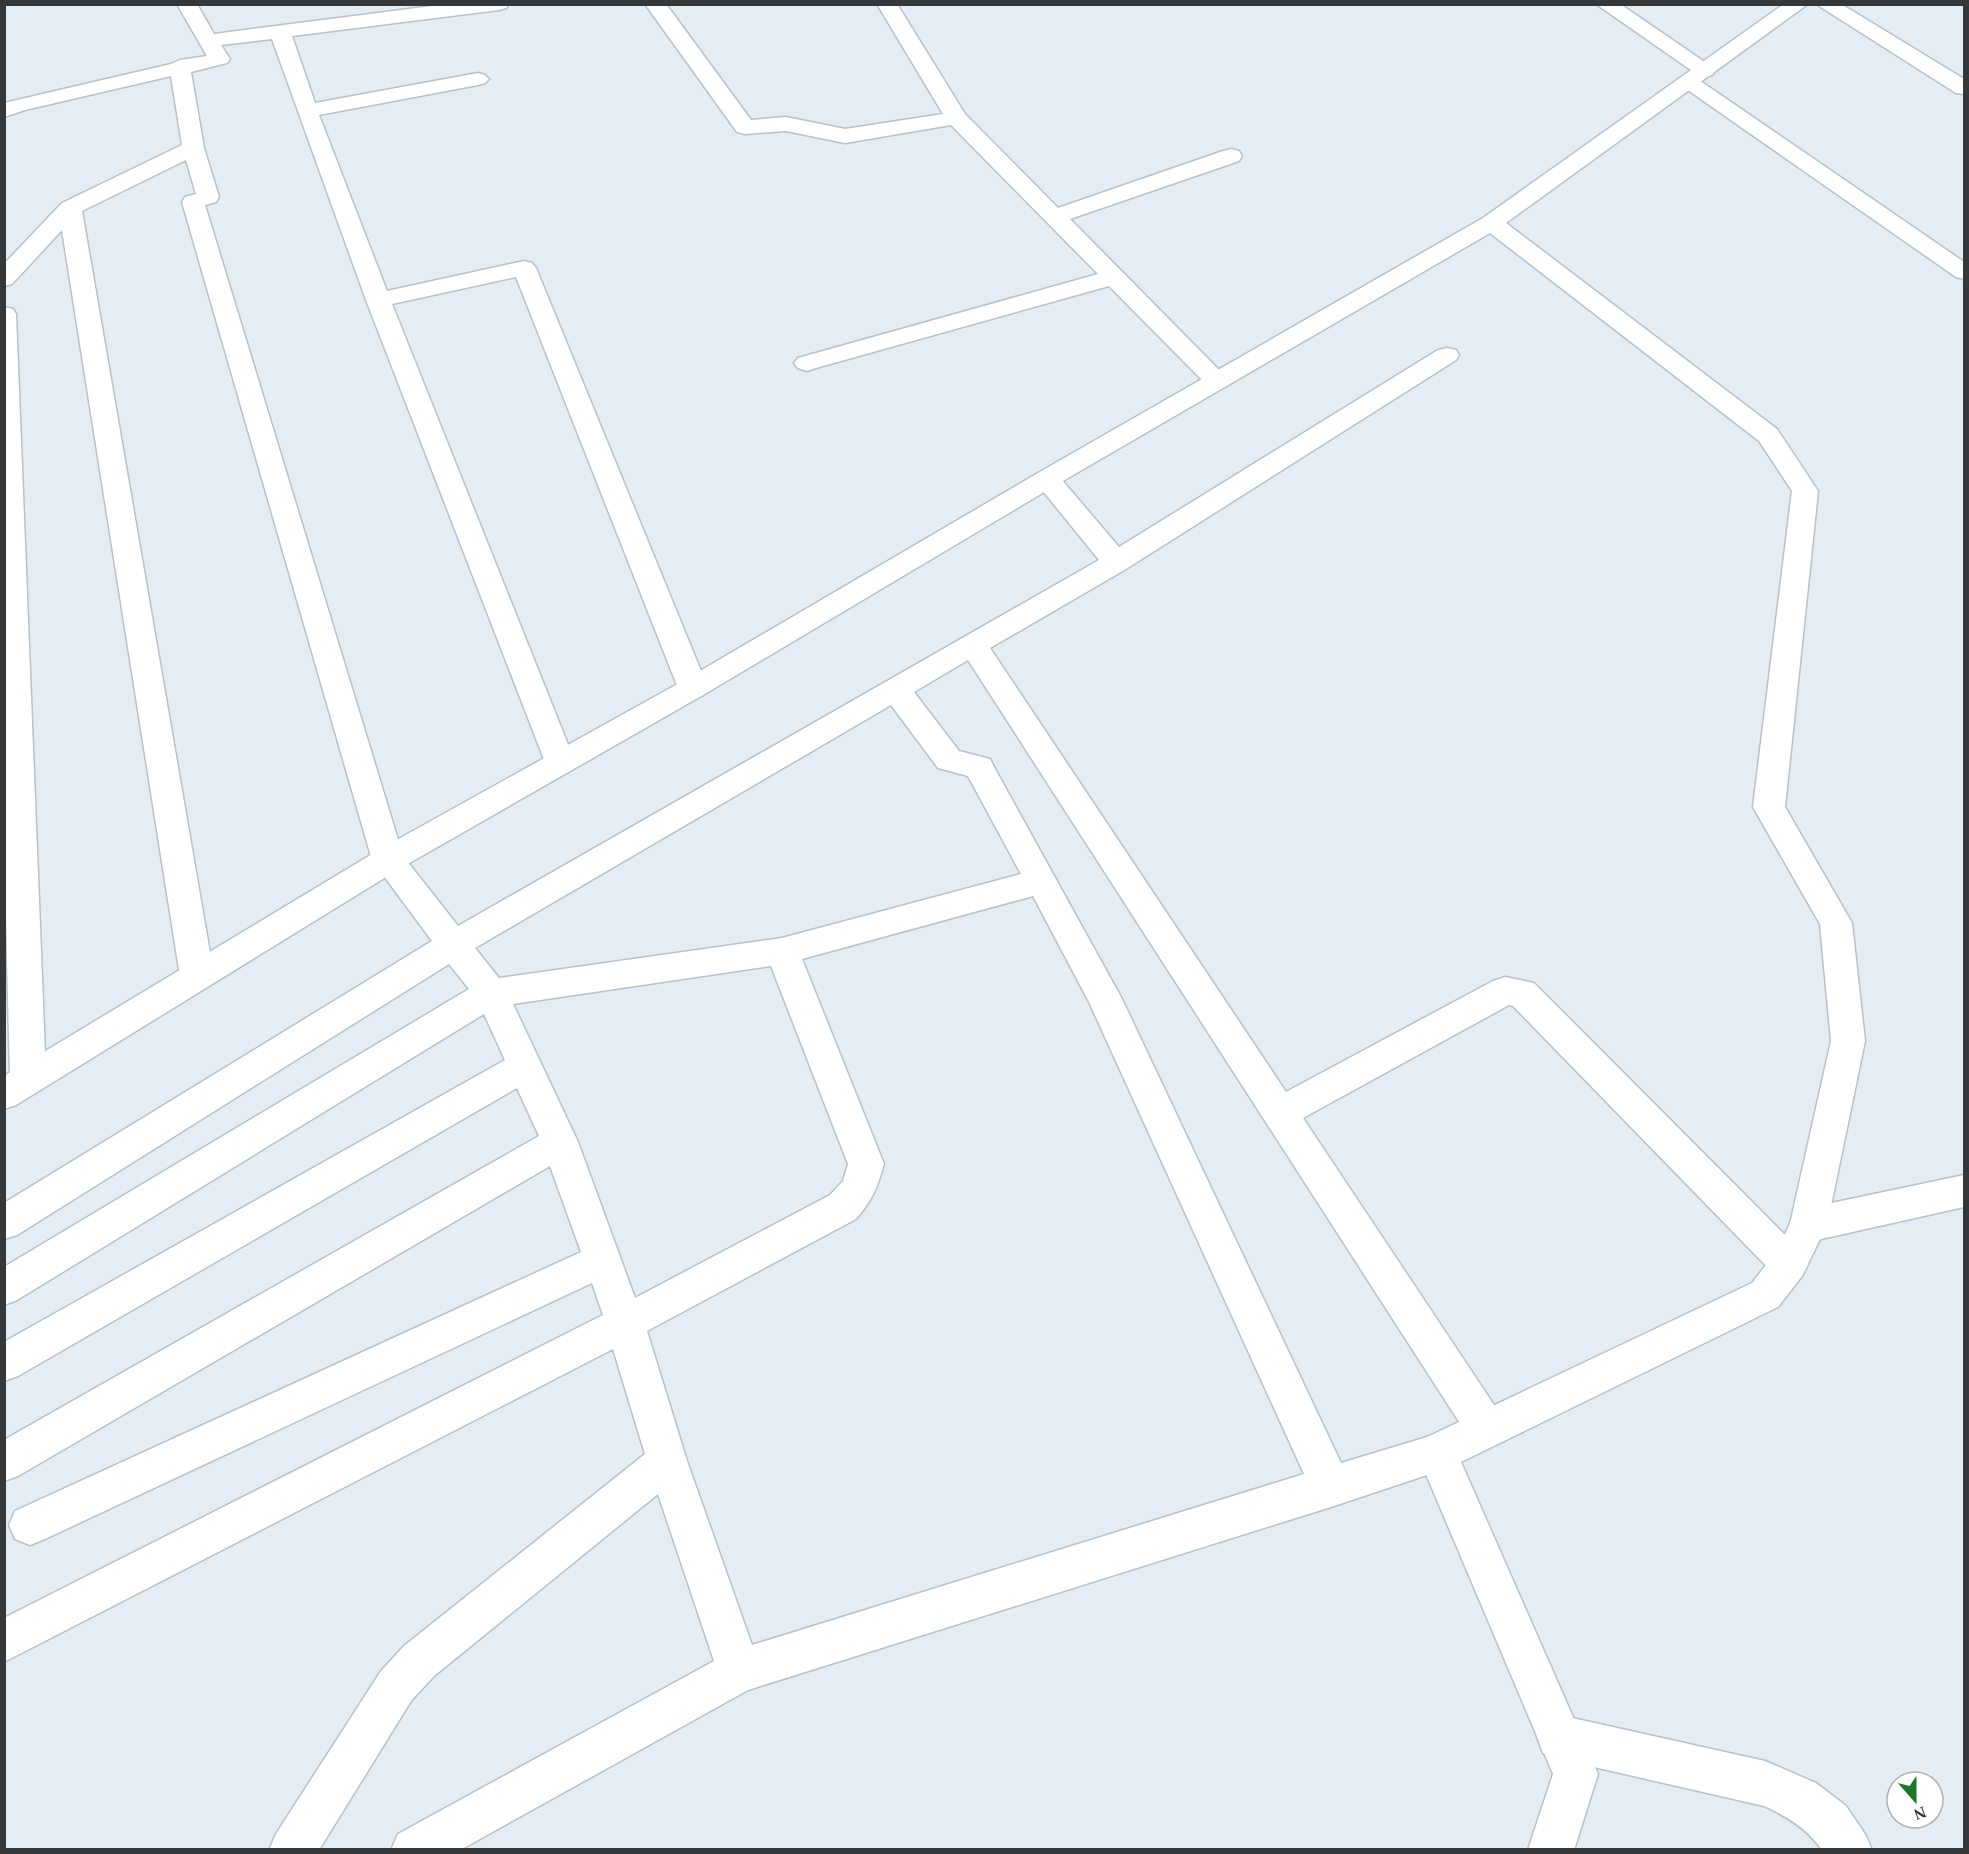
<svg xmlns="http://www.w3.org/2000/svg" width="1969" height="1854" font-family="Georgia,serif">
  <rect width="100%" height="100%" fill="#e4ecf4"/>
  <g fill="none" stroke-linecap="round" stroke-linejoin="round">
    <!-- street casing -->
    <g stroke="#b9c1c9" stroke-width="3">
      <g id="street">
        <path d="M177 4H197L214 34 448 4H509L506 8 499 10 292 36 315 103 478 73 485 75 489 79 485 83 478 85 319 115 387 291 524 261 532 263 536 268 708 688 703 695 693 698 683 695 678 688 516 277 392 304 575 762 571 770 560 773 549 770 545 762 366 300 272 39 221 45 230 59 227 63 191 72 204 148 219 197 216 202 205 205 403 856 458 926 1099 560 1038 485 1034 479 1038 473 1047 470 1056 473 1119 547 1438 350 1447 348 1456 350 1459 355 1456 360 1126 569 990 648 1286 1092 1493 981 1505 977 1534 983 1802 1252 1808 1264 1802 1276 1789 1281 1776 1276 1513 1006 1509 1005 1303 1118 1500 1414 1506 1428 1500 1442 1486 1447 1472 1442 968 660 914 692 959 751 990 759 994 767 1122 999 1341 1463 1437 1434 1451 1439 1457 1453 1451 1467 1331 1507 748 1690 460 1850H391L398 1834 714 1661 658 1494 434 1676 411 1701 319 1850H269L276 1834 381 1671 404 1646 645 1454 613 1349 4 1662V1618L603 1315 592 1283 45 1539 30 1545 15 1539 9 1525 15 1511 581 1252 550 1166 18 1476 4 1481V1440L539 1136 517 1088 18 1376 4 1381V1342L505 1060 484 1014 17 1300 4 1305V1267L469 989 449 964 17 1235 4 1239V1203L432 941 372 860 182 202 185 197 196 194 186 160 82 211 214 976 209 986 197 990 185 986 180 976 62 230 12 284 4 286V264L62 203 182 145 171 76 25 110 4 117V103L171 64 180 60 207 56ZM891 705 938 768 968 776 1021 874 782 938 499 978 475 948ZM1033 896 1089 1002 1304 1474 752 1645 687 1461 647 1331 856 1219C873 1199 877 1188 884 1164L802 959ZM771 966 848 1164 843 1181 830 1195 635 1298 578 1142 513 1004Z"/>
        <path d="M645 4H666L751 120 786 117 845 129 943 114 877 4H897L965 114 1058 208 1223 151 1231 149 1239 151 1242 156 1239 161 1070 219 1230 381 1226 386 1217 389 1208 386 1109 286 816 368 807 371 798 368 794 363 798 358 1098 274 951 125 845 143 786 131 745 134 737 132Z"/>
        <path d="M1596 4H1620L1712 67 1715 71 1712 75 1705 77 1698 75Z"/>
        <path d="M1689 76 1696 78 1964 262V279L1956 277 1682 86 1678 82 1682 78Z"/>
        <path d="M4 307 13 309 16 314 46 1079 40 1089 28 1094 16 1089 10 1079 4 835Z"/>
        <path d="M1964 1175V1207L1808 1242 1795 1237 1789 1225 1795 1213 1808 1208Z"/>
        <path d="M1559 1715 1765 1761 1816 1783 1846 1806 1865 1834 1872 1850H1822C1808 1829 1786 1816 1764 1806L1559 1759 1543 1753 1537 1737 1543 1721Z"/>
      </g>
    </g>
    <!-- secondary casing -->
    <g stroke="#b9c1c9" stroke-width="3">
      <g id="secondary">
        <path d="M1784 4H1808L1506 223 1777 429 1818 491 1785 807 1852 923 1865 1041 1827 1225 1802 1276 1778 1307 1461 1462 1598 1774 1574 1850H1528L1553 1774 1417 1453 1423 1439 1752 1283 1776 1252 1790 1224 1831 1041 1820 924 1753 807 1792 491 1759 441 1490 233 1056 485 703 695 399 869 16 1105 4 1109V1076L377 851 683 681 1038 473 1483 218Z"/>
        <path d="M1816 4H1841L1964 79V94L1956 93Z"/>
      </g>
    </g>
    <!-- street -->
    <use href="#street" fill="#fff" fill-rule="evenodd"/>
    <!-- secondary -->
    <use href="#secondary" fill="#fff" fill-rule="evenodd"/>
  </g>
  <!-- border -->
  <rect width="1969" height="1854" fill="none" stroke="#35383b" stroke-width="12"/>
  <!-- north arrow -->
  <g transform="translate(1915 1800) rotate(159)"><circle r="28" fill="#ffffff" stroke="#aeafb1" stroke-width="1.5"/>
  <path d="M0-4.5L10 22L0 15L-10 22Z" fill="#197727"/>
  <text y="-9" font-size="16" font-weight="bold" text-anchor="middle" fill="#35383b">N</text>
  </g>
</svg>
